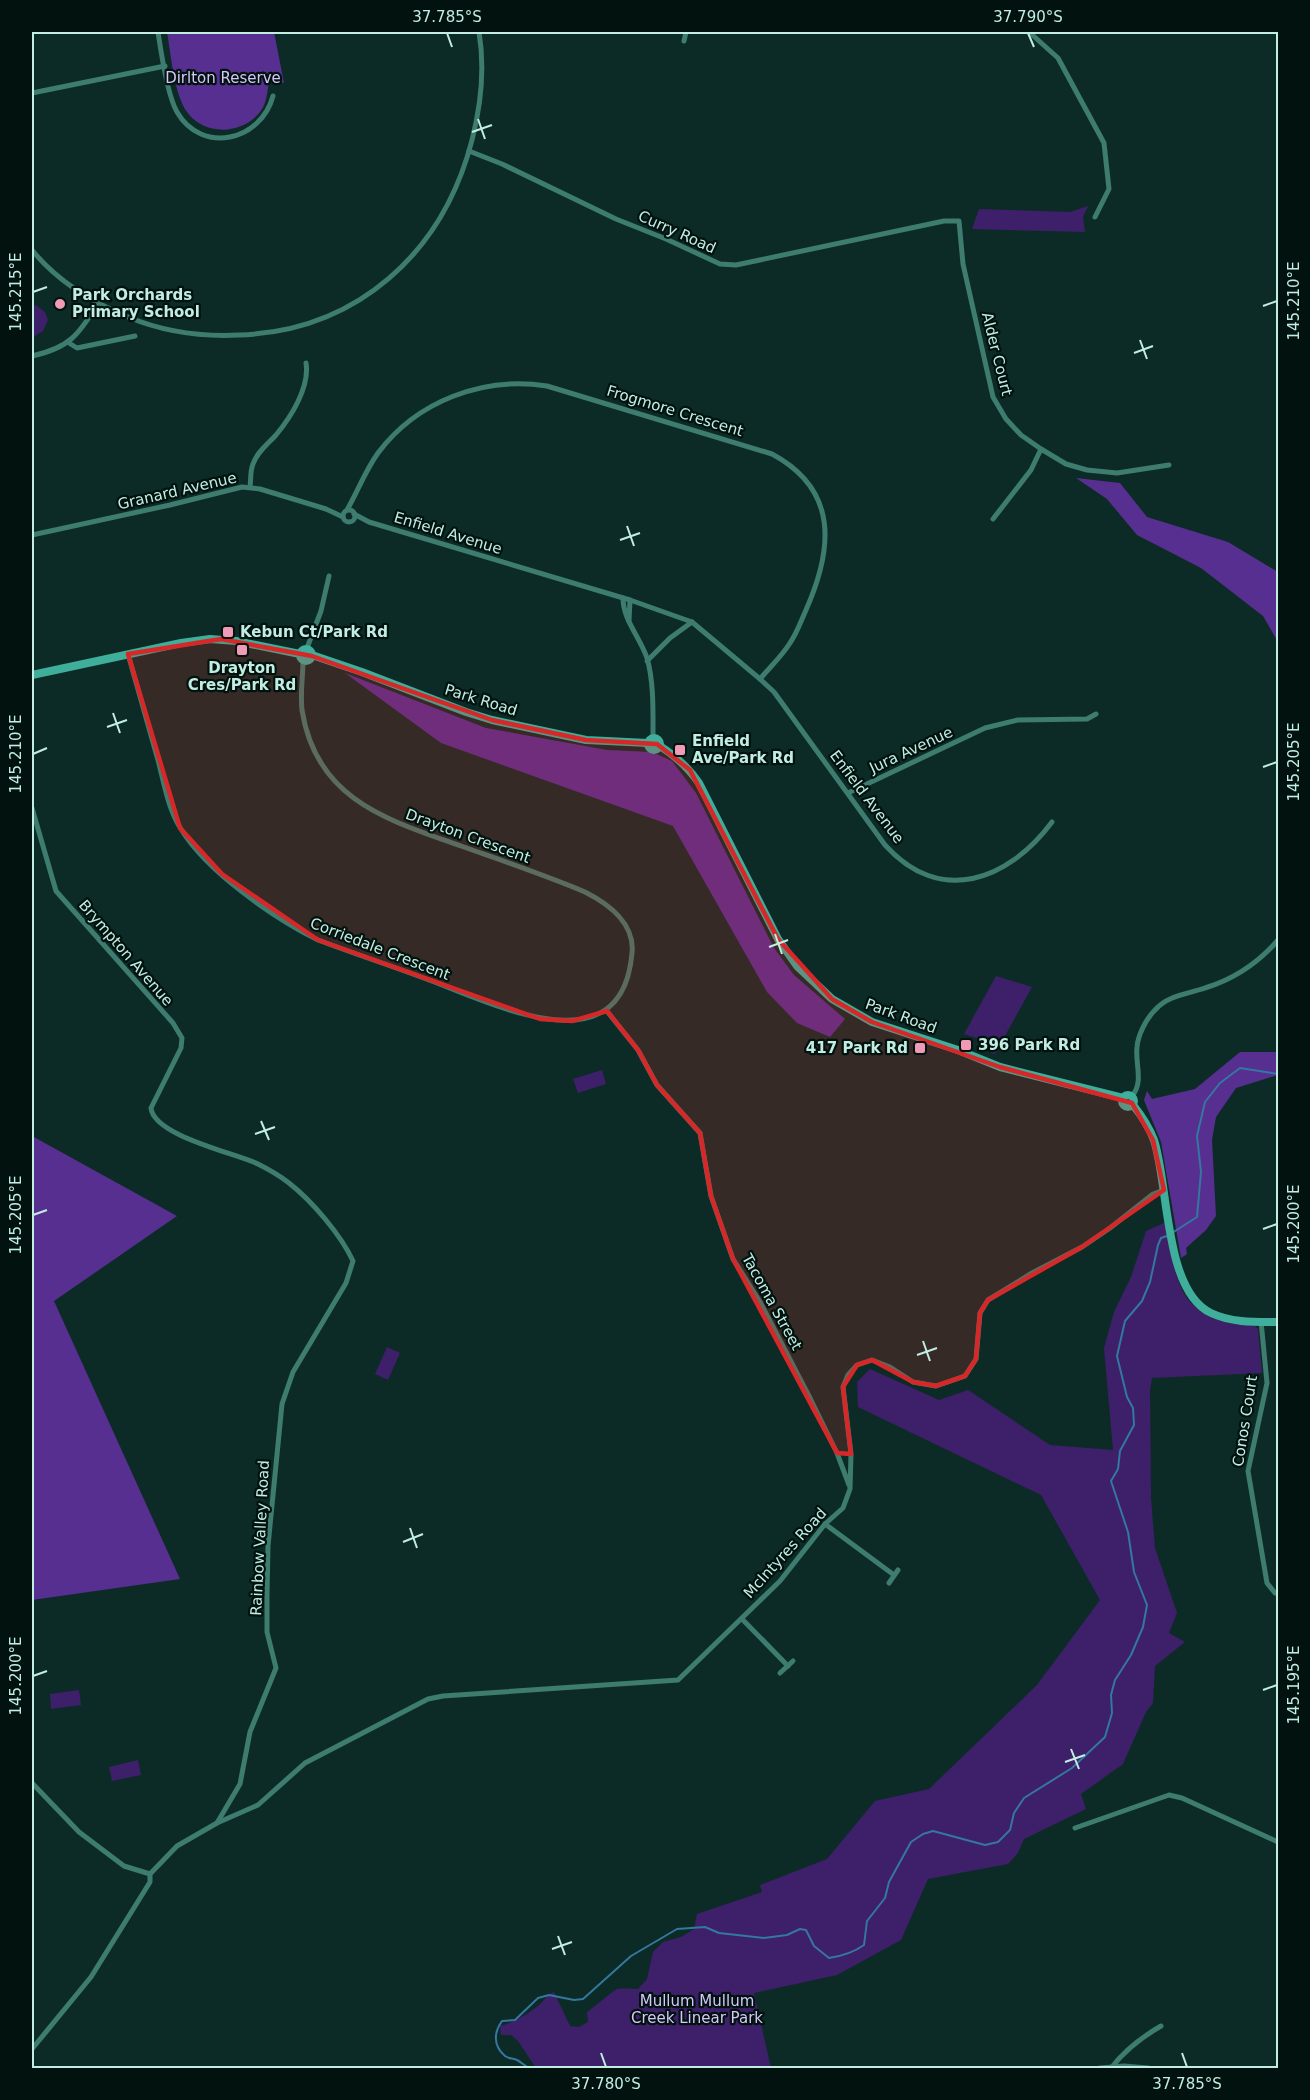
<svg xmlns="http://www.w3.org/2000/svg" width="1310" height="2100" font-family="'DejaVu Sans',sans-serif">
  <rect width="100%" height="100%" fill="#0d2b26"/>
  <!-- green -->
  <g fill="#3e1f6a">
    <path d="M1088 206 1083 217 1085 232 972 229 979 209 1070 212Z"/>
    <path d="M36 305 45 312 48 320 43 331 32 338V306Z"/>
    <path d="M996 976 1032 987 995 1054 991 1053V1043L964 1034Z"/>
    <path d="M602 1070 606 1084 578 1093 573 1079Z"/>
    <path d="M1166 1222C1176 1286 1180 1322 1255 1326L1258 1329 1262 1373 1152 1378 1150 1390 1151 1498 1155 1548 1177 1613 1169 1633 1185 1642 1155 1666 1153 1703 1146 1712 1123 1764 1081 1794 1086 1809 1024 1839 1018 1853 1008 1864 928 1879 901 1940 837 1975 754 1993 771 2068H536L518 2041 511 2035H501L500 2026C515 2022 528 2014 539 2005 545 2000 547 1994 554 1992L570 2026 579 2027 588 2022 587 2012C595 2007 613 1990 618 1989 625 1988 632 1989 638 1989L647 1979 653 1952 663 1942 681 1937 694 1929 697 1914 762 1892 760 1885 827 1859 875 1801 929 1789 1037 1685 1100 1600 1041 1495 858 1407 857 1382 870 1369 939 1400 968 1390 1050 1445 1113 1450 1104 1348 1114 1312 1131 1277 1146 1231Z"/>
    <path d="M387 1347 400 1353 388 1380 375 1374Z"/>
    <path d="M79 1690 81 1705 51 1709 50 1694Z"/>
    <path d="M138 1760 141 1775 112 1781 109 1767Z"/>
  </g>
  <!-- forest -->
  <g fill="#572f91">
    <path d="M167 32H274L284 83 269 82C267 92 267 103 260 112 242 135 204 136 187 112 174 94 171 54 167 32Z"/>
    <path d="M1076 478 1120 483 1147 517 1228 542 1278 572V642L1263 616 1201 568 1137 535 1107 499Z"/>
    <path d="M345 673 486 728 607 750 652 752 672 761 696 793 774 948 794 975 845 1019 830 1037 797 1023 767 992 673 826 441 743Z"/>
    <path d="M1240 1052H1278V1075L1236 1088 1216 1117 1212 1140 1216 1216 1206 1230 1186 1248 1187 1254 1181 1258 1161 1142 1144 1100 1147 1091 1152 1099 1195 1089Z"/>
    <path d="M32 1136 177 1216 54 1301 180 1579 32 1600Z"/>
  </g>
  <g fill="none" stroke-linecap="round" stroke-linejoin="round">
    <!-- stream -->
    <g stroke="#34779f" stroke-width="2">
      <path d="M1172 1233 1197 1217 1201 1172 1197 1136 1205 1102 1220 1083 1240 1068 1278 1074"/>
      <path d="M529 2068C525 2066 521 2062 517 2060 513 2058 507 2059 504 2055 493 2045 494 2032 502 2021L515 2020 538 1998 549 1995 574 2000 583 1999 631 1956 677 1929 705 1927 719 1933 764 1938 787 1935 800 1929 806 1930 814 1946 829 1958C842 1956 853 1953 864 1945L867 1921 885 1898 889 1882 911 1842 923 1834 933 1831 985 1845 998 1842 1010 1830 1014 1813 1024 1798 1072 1768 1105 1737 1112 1713 1111 1695 1115 1680 1131 1655 1143 1627 1147 1605 1134 1572 1128 1532 1111 1481 1118 1469 1120 1451 1134 1425 1133 1408 1127 1397 1117 1356 1125 1321 1142 1301 1150 1282 1158 1245 1161 1238 1167 1236"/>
    </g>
    <!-- street -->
    <g stroke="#3d7c6f" stroke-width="5">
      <path d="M158 32C161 52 167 95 177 112 202 155 261 141 273 96"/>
      <path d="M1029 32 1058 58 1104 143 1109 189 1095 217"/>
      <path d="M684 41 686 32"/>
      <path d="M32 93 165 66"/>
      <path d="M469 151 502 164 616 219 666 239 720 264 736 265 944 221H959L963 264 993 397 1006 419 1021 435 1041 449 1066 464 1087 470 1117 473 1169 465"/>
      <path d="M32 250C56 280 92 302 128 317 164 332 200 337 239 335 357 331 443 253 472 140 481 105 485 68 479 32"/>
      <path d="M69 343 77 348 135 336"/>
      <path d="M32 356C69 348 79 335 98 303"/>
      <path d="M250 487C251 480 250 471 253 464 257 452 268 444 276 435 291 417 310 387 306 363"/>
      <path d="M347 510C358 491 365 471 378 453 417 401 483 376 547 386L772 454C839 490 833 549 806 610 801 621 797 633 790 643 782 656 770 667 760 679"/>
      <circle cx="349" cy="516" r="6"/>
      <path d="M354 514 369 522 630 600 692 622 760 679 774 692 885 845C940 906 1008 881 1052 822"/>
      <path d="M993 519 1031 470 1041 449"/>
      <path d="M32 535 170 505 242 487 260 489 326 509 343 517"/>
      <path d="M623 598C623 620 640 637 647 658 654 682 653 712 653 738"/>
      <path d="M629 621 630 600"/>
      <path d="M307 648 321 611 329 576"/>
      <path d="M128 654C138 689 148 725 158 760 164 783 168 809 181 829 207 872 274 918 318 940 355 954 392 966 429 980 494 1004 622 1070 632 953 635 924 609 904 585 892 545 875 503 861 461 846 388 820 316 800 302 710 300 693 303 677 303 660"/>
      <path d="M647 661 670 638 692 622"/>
      <path d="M848 793 985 728 1018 720 1087 719 1096 714"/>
      <path d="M32 808 56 891 173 1023 182 1038 181 1048 151 1108C154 1136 235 1153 258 1164 268 1169 280 1176 289 1183 312 1201 341 1235 353 1261L346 1283 293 1372 282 1404 268 1546 267 1595V1632L276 1668 250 1732 240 1784 217 1823"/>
      <path d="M606 1010 638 1050 657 1085 700 1133 711 1196 733 1259 760 1302 810 1398 837 1453 849 1485"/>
      <path d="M1132 1096C1144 1082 1135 1064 1137 1047 1138 1035 1146 1019 1155 1010 1168 995 1188 994 1205 988 1234 979 1259 962 1278 940"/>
      <path d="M1261 1321 1267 1383 1248 1471 1267 1583 1275 1593"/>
      <path d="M825 1524 894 1575"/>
      <path d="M889 1583 898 1570"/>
      <path d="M742 1619 788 1666"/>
      <path d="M780 1673 793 1661"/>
      <path d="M32 1783 79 1832 124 1866 150 1874"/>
      <path d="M1075 1828 1169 1795 1182 1798 1278 1842"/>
      <path d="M32 2049 91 1977 150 1882V1874L177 1846 217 1823 258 1805 305 1763 428 1699 443 1696 678 1680 780 1581 825 1524 843 1508 850 1489 851 1454 843 1387 848 1375 857 1365 872 1360 890 1367 913 1382 936 1386 965 1376 976 1359 980 1313 988 1300 1032 1273 1082 1247 1110 1228 1153 1194 1164 1190"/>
      <path d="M1112 2067C1125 2050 1142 2037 1161 2026"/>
      <path d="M1100 2068 1124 2066 1148 2068"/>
    </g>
    <!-- secondary -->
    <g stroke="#3fae9a" stroke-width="8">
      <circle cx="306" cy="655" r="6"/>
      <path d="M312 655 362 672 466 712 492 720 586 740 648 743"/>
      <path d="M32 675 181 643 210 639 236 641 300 654"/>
      <circle cx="654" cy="744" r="6"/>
      <path d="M660 746C677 757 688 767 699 783L778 939 797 966 832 999 872 1022 958 1050 1000 1067 1123 1098"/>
      <circle cx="1128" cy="1101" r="6"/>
      <path d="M1133 1105C1142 1116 1149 1127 1154 1140 1169 1186 1164 1291 1211 1313 1232 1323 1256 1322 1278 1322"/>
    </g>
  </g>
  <!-- marked area -->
  <path fill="#d62828" fill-opacity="0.2" stroke="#d62828" stroke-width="4.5" stroke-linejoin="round" d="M221 639 312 656 492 720 586 740 657 744 690 770 778 939 832 999 872 1022 1000 1067 1132 1103 1153 1140 1164 1190 1082 1247 988 1300 980 1313 976 1359 965 1376 936 1386 913 1382 872 1360 857 1365 843 1387 851 1454 837 1453 733 1259 711 1196 700 1133 657 1085 638 1050 607 1011 572 1021 540 1019 318 940 222 874 180 828 128 654Z"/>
  <!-- ticks -->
  <path fill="none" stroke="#c2ede2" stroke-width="2" d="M447 33 452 47M1028 33 1034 47M478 119 485 139M472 132 492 125M33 292 47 287M1263 306 1277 301M1140 340 1147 359M1134 353 1153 346M627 526 634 546M620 540 640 533M113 713 120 733M107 727 127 720M33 754 47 748M1263 767 1277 762M775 934 782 954M769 947 788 940M261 1121 269 1140M255 1134 275 1127M33 1215 47 1210M1263 1229 1277 1224M923 1341 930 1361M917 1355 937 1348M410 1528 417 1548M403 1542 423 1534M33 1676 47 1671M1263 1690 1277 1685M1071 1749 1079 1769M1065 1762 1085 1755M558 1936 565 1955M552 1949 572 1942M601 2053 606 2067M1182 2053 1187 2067"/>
  <!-- markers -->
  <g fill="#f09ab6" stroke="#01120f" stroke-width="2">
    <circle cx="60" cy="304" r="6"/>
    <rect x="222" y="626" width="12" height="12" rx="3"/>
    <rect x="236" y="644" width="12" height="12" rx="3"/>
    <rect x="674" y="744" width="12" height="12" rx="3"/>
    <rect x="960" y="1039" width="12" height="12" rx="3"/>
    <rect x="914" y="1042" width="12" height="12" rx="3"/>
  </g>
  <g text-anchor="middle" stroke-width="4.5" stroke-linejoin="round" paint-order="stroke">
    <!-- park labels -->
    <g font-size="15" fill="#d6c6fb" stroke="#01120f">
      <text x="223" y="83">Dirlton Reserve</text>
      <text x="697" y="2006">Mullum Mullum<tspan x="697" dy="17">Creek Linear Park</tspan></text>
    </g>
    <!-- street labels -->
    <g font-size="15" fill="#c2ede2" stroke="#01120f">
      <text transform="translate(677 232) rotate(24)" y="5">Curry Road</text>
      <text transform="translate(997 354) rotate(76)" y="5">Alder Court</text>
      <text transform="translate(675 411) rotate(17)" y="5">Frogmore Crescent</text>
      <text transform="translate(177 491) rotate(-13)" y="5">Granard Avenue</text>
      <text transform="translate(448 533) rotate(17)" y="5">Enfield Avenue</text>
      <text transform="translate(481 700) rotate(17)" y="5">Park Road</text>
      <text transform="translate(911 750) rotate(-25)" y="5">Jura Avenue</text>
      <text transform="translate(867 797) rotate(53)" y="5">Enfield Avenue</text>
      <text transform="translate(468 836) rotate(20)" y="5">Drayton Crescent</text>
      <text transform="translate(380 949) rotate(21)" y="5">Corriedale Crescent</text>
      <text transform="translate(126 953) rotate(49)" y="5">Brympton Avenue</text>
      <text transform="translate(901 1016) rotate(20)" y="5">Park Road</text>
      <text transform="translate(772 1302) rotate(61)" y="5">Tacoma Street</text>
      <text transform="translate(1245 1421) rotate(-81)" y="5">Conos Court</text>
      <text transform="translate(260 1538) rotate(-87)" y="5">Rainbow Valley Road</text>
      <text transform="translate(785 1553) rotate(-48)" y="5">McIntyres Road</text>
    </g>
    <!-- poi labels -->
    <g font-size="15" font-weight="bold" fill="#c2ede2" stroke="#01120f" text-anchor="start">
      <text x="72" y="300">Park Orchards<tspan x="72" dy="17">Primary School</tspan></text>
      <text x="240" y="637">Kebun Ct/Park Rd</text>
      <text x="242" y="673" text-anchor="middle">Drayton<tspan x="242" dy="17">Cres/Park Rd</tspan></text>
      <text x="692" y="746">Enfield<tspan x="692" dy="17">Ave/Park Rd</tspan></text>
      <text x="978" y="1050">396 Park Rd</text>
      <text x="908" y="1053" text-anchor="end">417 Park Rd</text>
    </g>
  </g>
  <!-- border -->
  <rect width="1310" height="2100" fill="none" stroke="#01120f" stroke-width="66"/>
  <rect x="33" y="33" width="1244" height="2034" fill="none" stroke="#c2ede2" stroke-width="2"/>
  <g font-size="15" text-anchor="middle" fill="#c2ede2">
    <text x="447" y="22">37.785°S</text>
    <text x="1028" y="22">37.790°S</text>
    <text transform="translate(16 292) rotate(-90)" y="5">145.215°E</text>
    <text transform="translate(1294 301) rotate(-90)" y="5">145.210°E</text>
    <text transform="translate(16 754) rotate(-90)" y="5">145.210°E</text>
    <text transform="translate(1294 762) rotate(-90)" y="5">145.205°E</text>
    <text transform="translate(16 1215) rotate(-90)" y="5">145.205°E</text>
    <text transform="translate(1294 1224) rotate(-90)" y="5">145.200°E</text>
    <text transform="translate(16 1676) rotate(-90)" y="5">145.200°E</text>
    <text transform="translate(1294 1685) rotate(-90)" y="5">145.195°E</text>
    <text x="606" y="2089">37.780°S</text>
    <text x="1187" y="2089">37.785°S</text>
  </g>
</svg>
